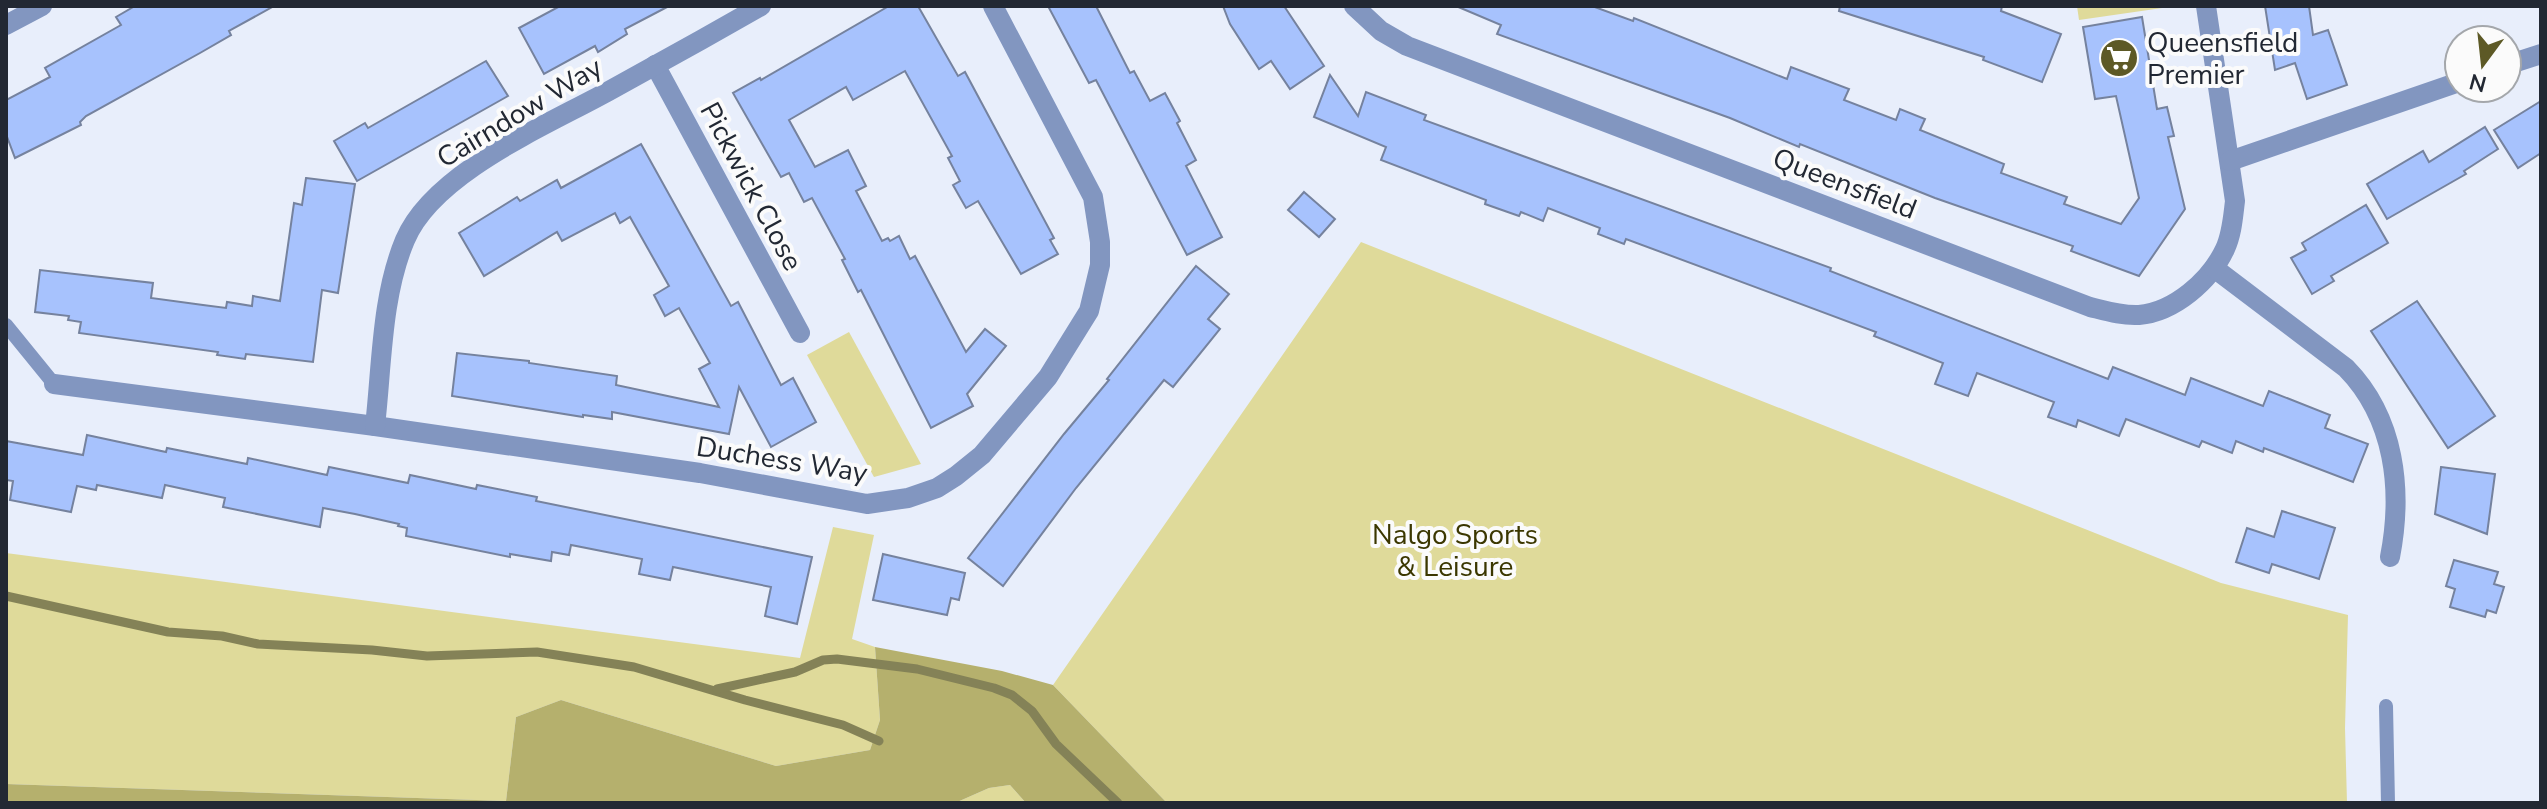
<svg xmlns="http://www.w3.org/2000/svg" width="2547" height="809" font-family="'Nunito Sans',sans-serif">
  <rect width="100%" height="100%" fill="#e8eefb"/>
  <!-- green -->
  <g fill="#dfda9a">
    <path d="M2077 6H2176L2079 20Z"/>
    <path d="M1361 242 2221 583 2348 615 2345 728 2347 803H1167L1053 685Z"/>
    <path d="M849 332 921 464 874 477 807 355Z"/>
    <path d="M833 527 874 535 852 639 875 647 880 720 870 750 776 766 561 700 516 717 506 801 6 784V553L800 658Z"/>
    <path d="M1010 785 1026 803H955L989 788Z"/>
  </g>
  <!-- forest -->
  <path fill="#b5b06d" d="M875 647 1002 671 1053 685 1167 803H1026L1010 785 989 788 955 803H6V784L506 801 516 717 561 700 776 766 870 750 880 720Z"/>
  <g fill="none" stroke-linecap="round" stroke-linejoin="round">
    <!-- stream -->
    <g stroke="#848257" stroke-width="9">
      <path d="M6 596 168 632 222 636 258 644 372 650 427 656 537 652 634 667 745 700 843 725 879 741"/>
      <path d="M717 689 795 672 823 660 837 659 917 669 994 688 1012 695 1032 711 1056 744 1118 803"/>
    </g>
  </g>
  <!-- building -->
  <g fill="#a7c2fd" stroke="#75829e" stroke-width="2">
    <path d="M135 6H274L229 31 231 35 200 53 86 116 80 122 81 125 15 158 6 134V100L50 77 45 68 121 25 116 17Z"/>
    <path d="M560 6H669L625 29 627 34 598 52 595 46 544 74 519 28Z"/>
    <path d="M889 6H918L958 76 965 72 1054 238 1050 240 1058 254 1021 274 978 201 966 208 953 185 960 181 948 158 952 156 905 71 853 100 846 87 789 120 815 167 848 150 866 186 856 191 882 241 888 238 890 241 899 236 910 259 915 256 966 352 985 329 1006 346 967 394 973 406 931 428 861 290 858 292 842 260 845 259 812 198 804 202 789 173 781 177 733 93 760 78 761 80Z"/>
    <path d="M1048 6H1096L1130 73 1134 71 1150 101 1165 93 1180 121 1177 123 1196 160 1186 166 1222 237 1187 255 1096 80 1089 83Z"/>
    <path d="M1223 6H1284L1324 66 1290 89 1271 61 1259 69 1230 24Z"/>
    <path d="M1456 6H1592L1633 21 1634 18 1787 79 1791 67 1849 89 1844 100 1896 120 1900 109 1925 119 1920 130 2004 164 2001 173 2067 197 2064 204 2121 224 2139 198 2116 96 2095 99 2083 27 2142 17 2157 109 2167 107 2174 136 2168 137 2185 209 2139 276 2071 251 2073 246 1935 198 1800 144 1799 147 1730 118 1497 34 1501 25Z"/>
    <path d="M1840 6H2002L2001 11 2061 34 2042 82 1983 60 1984 57 1839 11Z"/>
    <path d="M2265 6H2309L2313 35 2328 30 2347 85 2307 99 2295 63 2275 70Z"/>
    <path d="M486 61 508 96 357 181 334 141 365 123 368 128Z"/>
    <path d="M1330 75 1358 116 1366 92 1426 115 1424 120 1831 268 1830 271 2108 379 2113 367 2185 395 2191 378 2263 406 2269 391 2330 415 2325 428 2368 444 2353 482 2264 448 2263 452 2236 441 2232 453 2202 441 2199 447 2126 419 2119 436 2078 420 2076 427 2048 417 2054 402 1977 373 1968 396 1935 384 1943 363 1874 336 1876 332 1626 239 1624 244 1598 234 1600 228 1548 208 1543 221 1521 212 1519 216 1485 204 1486 200 1381 160 1386 147 1314 117Z"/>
    <path d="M2541 101V153L2518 168 2494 130Z"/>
    <path d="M2485 127 2498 149 2464 171 2466 174 2387 219 2367 184 2423 151 2429 162Z"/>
    <path d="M641 144 731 306 738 302 781 385 793 378 816 422 771 447 739 387 729 434 612 412V419L583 415V417L452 396 457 353 529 361V363L617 376 616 385 719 407 699 369 710 363 679 308 665 316 654 295 669 286 630 217 620 223 615 213 562 241 557 232 484 276 459 233 517 197 520 201 557 180 561 188Z"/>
    <path d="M306 178 355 184 338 293 322 290 313 362 246 354 245 359 217 355 218 352 79 333 81 322 68 320 69 316 35 312 40 270 153 283 151 298 203 305 226 308 227 302 252 306 253 296 280 301 294 203 302 205Z"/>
    <path d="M1304 192 1335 219 1319 237 1288 210Z"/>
    <path d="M2366 205 2388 243 2331 276 2334 281 2312 294 2291 258 2306 250 2302 243Z"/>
    <path d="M1196 266 1229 294 1208 319 1220 329 1173 387 1164 380 1076 488 1003 586 968 558 1064 434 1109 380 1107 379Z"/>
    <path d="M2417 301 2495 416 2448 448 2371 331Z"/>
    <path d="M87 435 166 452 167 448 247 464 248 458 327 475 329 467 408 483 410 475 476 489 477 485 537 497 536 501 812 557 797 624 765 616 771 587 673 567 670 580 639 574 642 559 571 545 569 555 552 552 551 561 510 554V557L406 536 407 528 398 526 399 524 355 514 323 508 320 527 223 507 225 498 165 485 162 498 97 485 96 490 77 486 71 512 10 500 13 481 6 480V441L83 455Z"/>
    <path d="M2441 467 2495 474 2487 534 2435 514Z"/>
    <path d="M2282 511 2335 528 2319 579 2272 564 2269 573 2236 562 2247 528 2274 537Z"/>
    <path d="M883 554 965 573 959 600 951 598 947 615 873 600Z"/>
    <path d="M2454 560 2498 572 2494 584 2504 587 2496 613 2487 610 2485 617 2450 607 2455 589 2446 586Z"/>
  </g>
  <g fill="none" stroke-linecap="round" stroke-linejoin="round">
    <!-- service -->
    <g stroke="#8296c0" stroke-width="14">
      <path d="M6 325 54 384"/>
      <path d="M2386 706 2388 803"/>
    </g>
    <!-- minor -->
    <g stroke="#8296c0" stroke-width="20">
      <path d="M1354 6 1381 31 1407 46 2090 307C2106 311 2122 316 2139 315 2174 312 2210 281 2225 249 2232 234 2233 217 2235 201L2206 6"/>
      <path d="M6 25 42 6"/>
      <path d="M655 65 800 333"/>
      <path d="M2507 65 2541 54"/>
      <path d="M2230 161 2459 82"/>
      <path d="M2214 268 2346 368C2395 418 2403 490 2390 557"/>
      <path d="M54 384 375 426 700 473 867 504 908 498 937 488 956 476 982 455 1048 377 1089 311 1100 265V242L1093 197 993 6"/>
      <path d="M375 426C382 366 381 297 405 240 433 173 545 126 607 92 658 64 710 35 761 6"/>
    </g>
  </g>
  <!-- icons -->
  <defs>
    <g id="supermarket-disc" transform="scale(2)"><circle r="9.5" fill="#5d5926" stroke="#fbfbfb"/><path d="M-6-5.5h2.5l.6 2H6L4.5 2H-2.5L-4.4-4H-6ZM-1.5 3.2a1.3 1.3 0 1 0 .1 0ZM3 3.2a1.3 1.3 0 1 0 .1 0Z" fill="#fff"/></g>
  </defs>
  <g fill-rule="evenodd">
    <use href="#supermarket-disc" x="2119" y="58"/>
  </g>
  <g text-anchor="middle" stroke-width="8" stroke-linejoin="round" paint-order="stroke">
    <!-- poi labels -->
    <g font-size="28" fill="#222833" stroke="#fbfbfb" text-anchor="start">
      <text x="2147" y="52">Queensfield<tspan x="2147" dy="32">Premier</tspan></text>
    </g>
    <!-- street labels -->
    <g font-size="28" fill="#222833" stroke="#fbfbfb">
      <text transform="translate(519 112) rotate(-31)" y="10">Cairndow Way</text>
      <text transform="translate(1845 183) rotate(21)" y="10">Queensfield</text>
      <text transform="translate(752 186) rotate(62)" y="10">Pickwick Close</text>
      <text transform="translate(782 459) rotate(9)" y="10">Duchess Way</text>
    </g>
    <!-- park labels -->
    <g font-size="28" fill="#3b3700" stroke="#fbfbfb">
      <text x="1455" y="544">Nalgo Sports<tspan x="1455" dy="32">&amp; Leisure</tspan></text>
    </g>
  </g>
  <!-- border -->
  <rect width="2547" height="809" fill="none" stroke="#222833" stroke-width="16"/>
  <!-- north arrow -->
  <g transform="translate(2483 64) rotate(195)"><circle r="38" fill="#fbfbfb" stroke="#a4a7ab" stroke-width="2"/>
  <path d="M0-6L14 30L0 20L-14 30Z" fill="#5d5926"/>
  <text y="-12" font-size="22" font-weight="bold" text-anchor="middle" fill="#222833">N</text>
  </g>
</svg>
